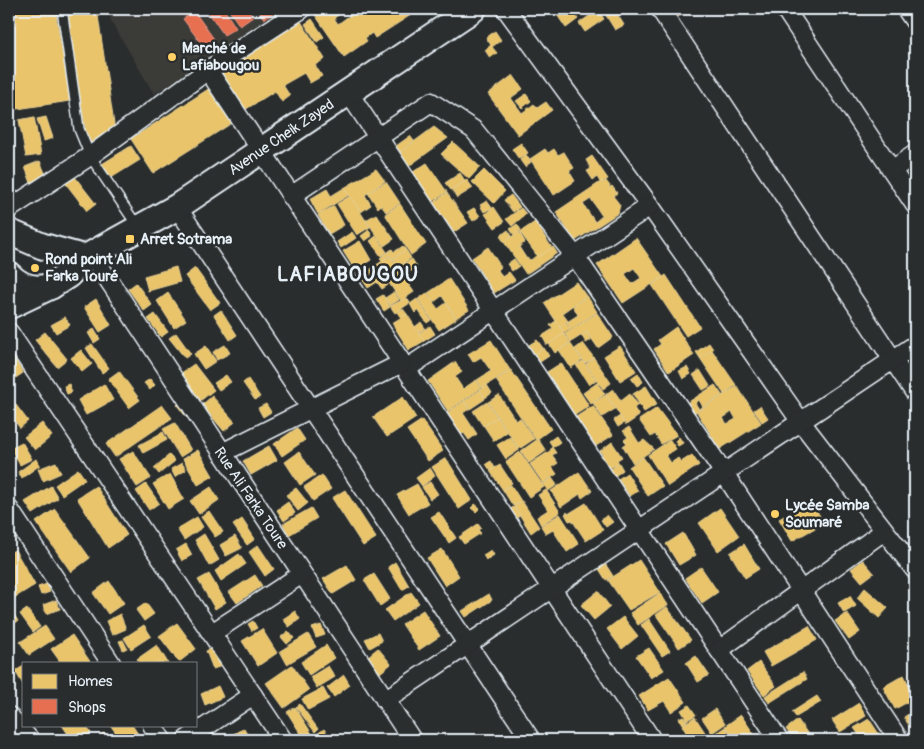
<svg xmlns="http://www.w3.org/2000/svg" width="924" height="749" font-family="Pangolin,sans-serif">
  <rect width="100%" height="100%" fill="#2a2d2e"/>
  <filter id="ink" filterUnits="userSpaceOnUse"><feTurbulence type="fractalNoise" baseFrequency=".02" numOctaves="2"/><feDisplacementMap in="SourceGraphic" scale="10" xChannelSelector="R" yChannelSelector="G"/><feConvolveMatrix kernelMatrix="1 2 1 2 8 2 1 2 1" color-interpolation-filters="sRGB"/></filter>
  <g filter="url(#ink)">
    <!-- built -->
    <path fill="#3b3a37" d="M108 9H287L154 94 111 21Z"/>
    <!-- homes -->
    <g fill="#e9c46a" stroke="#e9d295" fill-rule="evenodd">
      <path d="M9 9H55L70 101 17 109 9 61Z"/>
      <path d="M66 9H97L115 131 88 144Z"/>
      <path d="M311 9H347L334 18 338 24 357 10 356 9H420L375 38 372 33 365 38 367 41 344 57Z"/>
      <path d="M553 9H571L578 19 566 28Z"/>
      <path d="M602 9H614L624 25 615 30Z"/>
      <path d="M670 9H690L676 18Z"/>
      <path d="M598 10 604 19 585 32 579 23Z"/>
      <path d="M312 19 324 37 317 42 305 24Z"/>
      <path d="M300 20 325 59 315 65 322 76 310 83 304 73 283 85 290 96 282 102 275 91 243 111 218 72Z"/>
      <path d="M495 31 501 40 492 47 497 53 490 58 485 50 491 45 486 38Z"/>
      <path d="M513 75 523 89 511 98 522 113 534 104 537 108 546 102 552 110 518 135 488 94Z"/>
      <path d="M210 88 232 123 153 173 131 139Z"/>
      <path d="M526 94 531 101 522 108 516 101Z"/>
      <path d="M34 117 41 155 26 157 19 120Z"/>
      <path d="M46 117 53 138 44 141 37 119Z"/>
      <path d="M434 127 448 138 409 166 400 152Z"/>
      <path d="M410 136 414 141 400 152 396 146Z"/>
      <path d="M453 142 480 167 469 179 441 154Z"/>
      <path d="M521 143 528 153 519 159 512 149Z"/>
      <path d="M131 146 140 160 111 178 102 164Z"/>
      <path d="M545 149 548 153 554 149 558 155 564 152 574 168 569 171 575 181 554 195 530 159Z"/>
      <path d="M526 155 531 162 525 167 520 160Z"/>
      <path d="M592 156 608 179 603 182H600L597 177 593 180 587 171 591 169 586 160Z"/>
      <path d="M40 161 48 180 33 188 25 167Z"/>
      <path d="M427 163 447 192 432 202 413 172Z"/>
      <path d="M376 169 385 181 365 195 371 205 361 212 344 188Z"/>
      <path d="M484 170 505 191 494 203 472 182Z"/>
      <path d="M72 173 96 204 87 211 63 180Z"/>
      <path d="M460 173 465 181 451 190 445 183Z"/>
      <path d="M467 180 473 188 457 198 452 190Z"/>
      <path d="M602 181 603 183 606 181 610 186 608 189 612 186 617 193 613 196 620 205 618 213 575 241 556 212ZM591 199 602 216 595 222 583 204Z"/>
      <path d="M386 182 400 203 386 212 381 205 378 208 368 193Z"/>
      <path d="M344 188 349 195 318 214 310 199 327 189 331 196Z"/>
      <path d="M447 193 468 223 454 232 433 203Z"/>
      <path d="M511 195 520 207 513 212 504 200Z"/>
      <path d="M350 196 370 227 357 235 337 204Z"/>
      <path d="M487 201 492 208 484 212 480 205Z"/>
      <path d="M400 204 426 244 411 255 385 214Z"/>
      <path d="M334 206 344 225 329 234 318 215Z"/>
      <path d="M494 207 504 222 495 228 485 214Z"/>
      <path d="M474 208 480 216 473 221 467 212Z"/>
      <path d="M521 208 526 214 512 226 506 219Z"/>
      <path d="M376 214 394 239 384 246 366 220Z"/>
      <path d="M535 222 552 248 538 257 520 232Z"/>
      <path d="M517 224 521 230 514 235 510 229Z"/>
      <path d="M369 230 372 236 365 241 361 236Z"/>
      <path d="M508 230 512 236 504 242 500 236Z"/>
      <path d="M352 232 356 238 341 248 337 242Z"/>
      <path d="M519 232 525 242 519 247 526 258 531 260 537 255 538 257 553 247 557 253 526 274 504 242Z"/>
      <path d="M376 236 387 252 381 256 370 241Z"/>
      <path d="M636 238 663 277 623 303 597 265ZM634 268 641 278 632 284 625 274Z"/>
      <path d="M360 241 371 260 355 270 343 251Z"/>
      <path d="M403 246 406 250 392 259 390 255 382 261 380 258 392 249 394 252Z"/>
      <path d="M488 247 501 267 498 270 502 277 509 272 515 280 494 293 472 258Z"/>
      <path d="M406 250 411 258 398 267 393 259Z"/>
      <path d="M390 256 398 268 368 288 360 276Z"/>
      <path d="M412 259 417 267 404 276 399 267Z"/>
      <path d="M514 259 519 266 512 271 507 264Z"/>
      <path d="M176 267 180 282 148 291 144 276Z"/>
      <path d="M195 268 220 303 210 310 185 276Z"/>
      <path d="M398 269 414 292 401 301 385 277Z"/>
      <path d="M666 275 700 327 686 336 652 285Z"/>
      <path d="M384 278 388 285 382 289 377 282Z"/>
      <path d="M449 279 469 310 456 318 442 296 434 302 428 293Z"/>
      <path d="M576 282 586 296 562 313 568 321 560 327 544 303Z"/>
      <path d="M136 283 152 305 144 311 128 289Z"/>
      <path d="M394 292 399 300 390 305 385 298Z"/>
      <path d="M168 293 186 320 174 328 157 301Z"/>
      <path d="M427 293 438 309 446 303 456 319 439 330 418 299Z"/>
      <path d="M383 295 390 307 384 311 376 299Z"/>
      <path d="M587 296 597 312 571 329 567 322 578 315 573 306Z"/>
      <path d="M407 298 410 303 395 313 390 306Z"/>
      <path d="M96 299 111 325 100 332 84 307Z"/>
      <path d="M417 299 431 320 427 323 418 310 415 313 410 304Z"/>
      <path d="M403 309 407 314 401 318 397 312Z"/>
      <path d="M221 310 237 335 230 340 214 315Z"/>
      <path d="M597 313 613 337 598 348 587 332 571 342 565 334Z"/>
      <path d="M155 314 168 332 161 337 148 319Z"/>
      <path d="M407 314 424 341 409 350 392 323Z"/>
      <path d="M65 317 70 325 56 333 51 325Z"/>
      <path d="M556 321 564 334 547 345 542 336 553 329 550 325Z"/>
      <path d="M421 322 425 328 419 332 415 327Z"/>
      <path d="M566 323 571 329 564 333 560 327Z"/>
      <path d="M430 326 435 334 424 341 419 333Z"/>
      <path d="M676 327 694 355 669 372 654 349 661 344 658 340Z"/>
      <path d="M94 329 100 339 94 343 88 333Z"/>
      <path d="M45 332 67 359 57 367 35 340Z"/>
      <path d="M587 332 591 340 586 343 582 336Z"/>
      <path d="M176 333 191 354 185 358 169 338Z"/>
      <path d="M564 334 570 342 555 353 549 344Z"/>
      <path d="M491 340 510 370 482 388 477 380 491 371 481 357 473 362 468 354Z"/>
      <path d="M537 340 543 348 535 354 529 345Z"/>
      <path d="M570 343 582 360 571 368 559 350Z"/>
      <path d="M583 343 594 358 585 363 575 349Z"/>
      <path d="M709 343 713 349 700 358 696 352Z"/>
      <path d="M92 344 109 368 102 373 86 348Z"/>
      <path d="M225 345 230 353 217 360 213 352Z"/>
      <path d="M206 346 216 361 204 369 194 354Z"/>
      <path d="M620 346 636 371 620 381 604 356Z"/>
      <path d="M544 348 549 356 540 362 535 354Z"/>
      <path d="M81 350 92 364 82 372 71 358Z"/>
      <path d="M712 350 736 385 724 394 700 358Z"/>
      <path d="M10 352 23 373 11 381 9 378Z"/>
      <path d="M594 358 611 383 603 389 586 364Z"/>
      <path d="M583 361 596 380 589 385 576 365Z"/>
      <path d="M455 362 462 372 455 377 463 389 476 380 481 388 448 411 428 381Z"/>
      <path d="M561 363 589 406 575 415 547 372Z"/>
      <path d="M194 364 214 390 200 401 180 374Z"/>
      <path d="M687 367 691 374 683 379 679 371Z"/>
      <path d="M511 370 551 429 536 440 496 380Z"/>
      <path d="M700 370 710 386 703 390 693 375Z"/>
      <path d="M119 371 140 400 129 408 108 379Z"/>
      <path d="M638 373 643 382 637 386 631 378Z"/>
      <path d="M226 375 231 382 219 390 214 383Z"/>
      <path d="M150 379 155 385 150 390 144 383Z"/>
      <path d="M248 379 260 397 255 400 243 383Z"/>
      <path d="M597 383 605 394 591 404 583 393Z"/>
      <path d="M69 384 72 392 67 394 64 386Z"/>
      <path d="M104 384 113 400 86 415 78 400Z"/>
      <path d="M487 385 492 393 485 398 480 390Z"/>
      <path d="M715 385 722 395 694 413 687 403ZM699 400 703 407 699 409 695 403Z"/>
      <path d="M646 386 657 404 644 412 633 394Z"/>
      <path d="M737 386 761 423 720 449 697 412ZM732 412 736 419 727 424 723 418Z"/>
      <path d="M613 389 621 401 630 394 638 405 634 408 639 416 626 425 606 394Z"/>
      <path d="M480 390 485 399 470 409 464 401Z"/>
      <path d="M499 395 516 421 520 418 534 439 519 449 488 402Z"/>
      <path d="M606 395 615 409 602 417 593 403Z"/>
      <path d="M212 396 235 422 224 431 202 405Z"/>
      <path d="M403 397 416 418 387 437 373 417Z"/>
      <path d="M13 401 28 421 20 428 9 414V405Z"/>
      <path d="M182 401 192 414 187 418 177 405Z"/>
      <path d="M464 401 469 409 463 413 477 434 469 440 464 433 459 436 444 415Z"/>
      <path d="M487 402 497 417 483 426 473 411Z"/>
      <path d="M266 404 271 412 263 417 258 408Z"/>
      <path d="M162 405 172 418 115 457 106 444Z"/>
      <path d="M593 406 613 435 596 446 576 417Z"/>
      <path d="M760 406 768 418 762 422 754 410Z"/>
      <path d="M657 408 677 435 661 444 655 434 651 437 639 420Z"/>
      <path d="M620 416 624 423 618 427 614 420Z"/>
      <path d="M497 417 507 432 494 441 484 426Z"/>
      <path d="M422 420 443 451 428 461 407 430Z"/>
      <path d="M42 423 52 436 35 450 24 437Z"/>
      <path d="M175 423 191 450 180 457 163 429Z"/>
      <path d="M629 427 639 443 644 440 654 449 633 463 623 446 627 443 624 440 628 437 623 431Z"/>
      <path d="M297 428 305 440 282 456 274 444Z"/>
      <path d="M163 432 167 440 143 453 139 445Z"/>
      <path d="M556 436 560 442 553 447 549 441Z"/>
      <path d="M510 437 519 450 506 459 497 445Z"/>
      <path d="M679 437 683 443 678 446 675 441Z"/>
      <path d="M538 439 546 451 529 463 521 451Z"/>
      <path d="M670 440 676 449 666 455 671 463 678 458 681 462 692 455 699 465 668 486 648 455Z"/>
      <path d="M22 442 32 459 20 465 10 448Z"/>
      <path d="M612 442 622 457 617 460 619 463 604 471 596 460 603 455 600 451Z"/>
      <path d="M269 446 277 460 251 475 243 461Z"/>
      <path d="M552 447 556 453 552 455 558 463 552 467 557 474 543 483 530 464 550 451Z"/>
      <path d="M198 450 213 476 198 485 183 459Z"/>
      <path d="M133 451 151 478 137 487 119 459Z"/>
      <path d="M299 452 315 475 300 485 285 462Z"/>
      <path d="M520 452 544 487 529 497 506 462Z"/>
      <path d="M169 455 175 461 159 474 154 468Z"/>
      <path d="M643 457 663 486 648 496 629 467Z"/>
      <path d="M446 458 472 500 459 509 432 467Z"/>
      <path d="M36 459 40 465 22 478 18 472Z"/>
      <path d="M491 461 495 468 490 470 486 464Z"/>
      <path d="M56 462 61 473 43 481 38 469Z"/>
      <path d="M182 463 186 470 175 477 171 469Z"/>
      <path d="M619 463 623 470 615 476 611 469Z"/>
      <path d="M500 465 512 483 503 490 490 471Z"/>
      <path d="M430 468 435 476 422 486 416 478Z"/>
      <path d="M78 469 85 479 62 495 55 485Z"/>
      <path d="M579 472 592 491 582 498 580 494 561 507 551 491Z"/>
      <path d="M627 473 638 491 630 496 618 479Z"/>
      <path d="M170 474 184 499 168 509 153 484Z"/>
      <path d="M322 475 331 489 313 501 304 487Z"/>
      <path d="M552 478 557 485 548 491 543 484Z"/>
      <path d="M430 482 438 494 430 499 422 487Z"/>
      <path d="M146 484 159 503 149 510 136 491Z"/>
      <path d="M417 484 428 503 409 514 397 495Z"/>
      <path d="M511 485 521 501 513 506 503 490Z"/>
      <path d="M51 486 58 498 33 514 25 502Z"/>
      <path d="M96 486 127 535 108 548 77 498Z"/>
      <path d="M211 487 219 500 199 514 190 501Z"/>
      <path d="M296 488 308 503 298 511 286 495Z"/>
      <path d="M345 490 376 538 363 546 332 498Z"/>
      <path d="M546 490 560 512 541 525 537 517 548 510 538 495Z"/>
      <path d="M522 501 539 527 531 533 514 506Z"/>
      <path d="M811 501 824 523 792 541 779 519Z"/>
      <path d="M288 502 295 513 284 521 277 510Z"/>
      <path d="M586 503 603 530 586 541 572 520 569 521 565 514 567 512 568 514Z"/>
      <path d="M475 504 480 508 476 512 471 508Z"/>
      <path d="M514 507 520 516 516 518 510 509Z"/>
      <path d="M311 508 317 518 289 535 283 524Z"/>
      <path d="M720 508 739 536 718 551 699 523Z"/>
      <path d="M55 509 90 558 71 572 36 522Z"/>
      <path d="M209 511 223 532 215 537 201 517Z"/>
      <path d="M439 512 456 538 449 543 431 517Z"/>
      <path d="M560 514 579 544 567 552 553 530 546 534 541 526Z"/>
      <path d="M607 515 613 522 606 527 601 520Z"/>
      <path d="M197 517 203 527 184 540 177 529Z"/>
      <path d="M242 519 255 539 247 545 233 525Z"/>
      <path d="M478 524 481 528 478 530 481 533 464 544 459 537Z"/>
      <path d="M683 533 696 555 679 565 666 544Z"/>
      <path d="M204 534 219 560 209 566 195 540Z"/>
      <path d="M235 536 242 548 226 556 220 545Z"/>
      <path d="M186 544 192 555 182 561 176 550Z"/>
      <path d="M744 544 759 569 745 578 730 553Z"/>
      <path d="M258 545 274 569 265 576 249 552Z"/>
      <path d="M442 549 459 576 445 586 427 558Z"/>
      <path d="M15 550 35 585 9 601V553Z"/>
      <path d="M491 550 494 555 486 560 483 555Z"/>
      <path d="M239 554 246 564 221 581 215 571Z"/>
      <path d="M639 560 660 592 629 610 608 580Z"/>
      <path d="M863 560 874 573 862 582 851 569Z"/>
      <path d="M395 562 409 586 402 590 388 567Z"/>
      <path d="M347 565 356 580 333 594 323 579Z"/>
      <path d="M606 565 613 576 606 580 599 569Z"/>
      <path d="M701 567 718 592 702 603 685 578Z"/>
      <path d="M209 574 226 602 215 609 198 580Z"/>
      <path d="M374 574 390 599 380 606 364 580Z"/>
      <path d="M255 575 262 586 237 603 229 592Z"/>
      <path d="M109 581 124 603 108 614 93 593Z"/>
      <path d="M47 584 50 592 41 595 38 587Z"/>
      <path d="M865 588 888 608 879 618 857 598Z"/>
      <path d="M598 591 610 607 594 620 581 605Z"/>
      <path d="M411 592 419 603 393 621 385 610Z"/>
      <path d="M660 593 668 605 638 625 630 613Z"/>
      <path d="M489 594 492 600 466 617 462 611Z"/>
      <path d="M850 596 856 606 844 613 838 603Z"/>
      <path d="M56 600 60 609 46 614 43 605Z"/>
      <path d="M146 603 154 614 144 621 136 610Z"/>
      <path d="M667 607 691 640 679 648 656 615Z"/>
      <path d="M27 609 40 627 33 632 20 614Z"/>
      <path d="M11 610 18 621 9 627V612Z"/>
      <path d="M423 610 440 636 419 650 402 624Z"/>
      <path d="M295 611 300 619 289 627 283 619Z"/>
      <path d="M847 613 860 632 849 640 835 621Z"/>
      <path d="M120 614 126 629 112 635 106 621Z"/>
      <path d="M623 617 638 636 622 649 607 629Z"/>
      <path d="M649 619 670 651 662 656 641 625Z"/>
      <path d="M253 621 257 628 252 631 248 624Z"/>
      <path d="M177 623 196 649 179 662 159 636Z"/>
      <path d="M144 625 151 636 131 649 124 638Z"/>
      <path d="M321 625 325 635 316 638 312 628Z"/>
      <path d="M45 626 54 639 29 655 20 642Z"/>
      <path d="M809 626 817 640 771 666 763 652Z"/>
      <path d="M262 629 277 653 258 666 242 641Z"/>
      <path d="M288 631 294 638 287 644 281 637Z"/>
      <path d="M378 633 382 641 370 648 365 639Z"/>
      <path d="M308 634 316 647 287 664 280 651Z"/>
      <path d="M72 635 91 663H61L51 649Z"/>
      <path d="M123 640 127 648 123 650 119 641Z"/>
      <path d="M157 645 168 663H140L137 659Z"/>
      <path d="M326 645 334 658 309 675 301 662Z"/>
      <path d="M215 647 222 666 213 669 206 651Z"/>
      <path d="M378 648 391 664 380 673 367 657Z"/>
      <path d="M649 648 664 670 651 678 636 656Z"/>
      <path d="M696 656 709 675 698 682 686 663Z"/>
      <path d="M759 662 776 686 764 695 747 671Z"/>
      <path d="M292 665 309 690 284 708 266 683Z"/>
      <path d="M24 666V686L15 671Z"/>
      <path d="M328 666 335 677 317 688 310 677Z"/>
      <path d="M803 672 807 679 769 703 765 696Z"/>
      <path d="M344 675 350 685 334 697 327 688Z"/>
      <path d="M904 675 915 698 895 709 883 687Z"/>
      <path d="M669 677 686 702 671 712 664 701 648 710 639 696Z"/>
      <path d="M218 686 223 697 205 705 201 694Z"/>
      <path d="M323 688 329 699 308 710 302 699Z"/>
      <path d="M817 696 821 702 796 717 792 712Z"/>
      <path d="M859 703 866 716 840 732 832 720Z"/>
      <path d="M300 704 318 729 315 732 296 707Z"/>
      <path d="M689 705 696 715 687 720 681 710Z"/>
      <path d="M295 707 312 734 304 739 287 712Z"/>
      <path d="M715 709 725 724 712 733 702 718Z"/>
      <path d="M915 710V736L904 717Z"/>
      <path d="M741 715 758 740H735L725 726Z"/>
      <path d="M683 716 687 721 682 724 679 718Z"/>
      <path d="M695 717 708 737 703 740H681L688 736 682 725Z"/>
      <path d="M869 719 883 740H863L854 728Z"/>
      <path d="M798 720 812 740H794L786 729Z"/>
      <path d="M62 725H85L91 733 80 740H72Z"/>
      <path d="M113 725H132L142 740H121L111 726Z"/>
      <path d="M725 727 733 740H715L712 736Z"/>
      <path d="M9 728 17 740H9Z"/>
      <path d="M244 728 249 737 244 740H223Z"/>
      <path d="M324 729 332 740H309Z"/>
      <path d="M104 733 110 740H94Z"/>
    </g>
    <!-- shops -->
    <g fill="#e76f51" stroke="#e79683">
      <path d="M111 9H126L112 13Z"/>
      <path d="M206 9H224L236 28 224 35Z"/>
      <path d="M228 9H247L253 17 240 26Z"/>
      <path d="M258 9H274L276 11 264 19Z"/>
      <path d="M194 11 214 39 203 46 183 19Z"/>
    </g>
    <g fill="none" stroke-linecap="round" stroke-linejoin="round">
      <!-- lane casing -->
      <g stroke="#e8f1f8" stroke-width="12">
        <path id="lane" d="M62 9 79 129 90 156 138 227"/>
      </g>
      <!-- street casing -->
      <g stroke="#e8f1f8" stroke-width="21">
        <g id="street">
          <path d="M506 9 650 206 801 422 915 570"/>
          <path d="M660 9 915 393"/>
          <path d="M785 9 915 205"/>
          <path d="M906 9 915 22"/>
          <path d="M208 70 652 740"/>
          <path d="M348 92 779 740"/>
          <path d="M892 170 915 154"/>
          <path d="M291 196 431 102 474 130 575 256 724 473 899 740"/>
          <path d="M177 207 531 740"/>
          <path d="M9 209 90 156 208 70 302 9"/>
          <path d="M92 255 412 740"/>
          <path d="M9 332 283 740"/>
          <path d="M406 369 650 206"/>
          <path d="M222 453 402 363"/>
          <path d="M9 509 111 663"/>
          <path d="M212 633 302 574"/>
          <path d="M719 650 884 531"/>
          <path d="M385 700 915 345"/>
          <path d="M9 716 30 740"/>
          <path d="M152 725 162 740"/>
          <path d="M186 740 253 695"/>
        </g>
      </g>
      <!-- secondary casing -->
      <g stroke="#e8f1f8" stroke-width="29">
        <g id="secondary">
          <path d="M9 232 42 246 85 258"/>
          <path d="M9 275C20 287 35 291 51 286"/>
          <path d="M9 306 51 286 68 275 85 258 177 207 473 9"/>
        </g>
      </g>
      <!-- lane -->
      <use href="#lane" stroke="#2a2d2e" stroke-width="9"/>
      <!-- street -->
      <use href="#street" stroke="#2a2d2e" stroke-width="18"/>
      <!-- secondary -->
      <use href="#secondary" stroke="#2a2d2e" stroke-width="25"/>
    </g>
  </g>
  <!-- markers -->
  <g fill="#ffd166" stroke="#2a2d2e" stroke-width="2">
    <circle cx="172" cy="57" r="5"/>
    <rect x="125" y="234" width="10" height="10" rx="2.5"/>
    <circle cx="35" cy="268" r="5"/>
    <circle cx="775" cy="514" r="5"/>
  </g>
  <g text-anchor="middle" stroke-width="5" stroke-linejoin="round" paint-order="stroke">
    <!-- poi labels -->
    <g font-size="15" font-weight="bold" fill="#e8f1f8" stroke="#2a2d2e" text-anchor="start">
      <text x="182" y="53">Marché de<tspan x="182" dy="17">Lafiabougou</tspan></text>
      <text x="140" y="244">Arret Sotrama</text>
      <text x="45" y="264">Rond point Ali<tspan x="45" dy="17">Farka Touré</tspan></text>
      <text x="785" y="510">Lycée Samba<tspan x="785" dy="17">Soumaré</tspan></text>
    </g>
    <!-- street labels -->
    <g font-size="15" fill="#e8f1f8" stroke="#2a2d2e">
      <text transform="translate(281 137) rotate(-34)" y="5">Avenue Cheik Zayed</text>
      <text transform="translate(251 498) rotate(56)" y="5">Rue Ali Farka Toure</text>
    </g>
    <!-- district labels -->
    <g font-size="20" font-weight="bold" letter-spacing="1" fill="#e8f1f8" stroke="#2a2d2e">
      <text x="348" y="281">LAFIABOUGOU</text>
    </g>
  </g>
  <!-- margin -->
  <rect width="924" height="749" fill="none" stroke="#2a2d2e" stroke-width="30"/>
  <rect x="15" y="15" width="894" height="719" fill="none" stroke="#e8f1f8" stroke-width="2" filter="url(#ink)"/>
  <!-- legend -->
  <rect x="22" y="662" width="175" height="65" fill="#2a2d2e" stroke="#767b7f"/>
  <rect x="32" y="674" width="25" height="15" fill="#e9c46a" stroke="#767b7f"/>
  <text x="68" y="686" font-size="15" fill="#e8f1f8">Homes</text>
  <rect x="32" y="699" width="25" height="15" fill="#e76f51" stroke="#767b7f"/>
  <text x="68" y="712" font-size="15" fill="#e8f1f8">Shops</text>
</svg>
